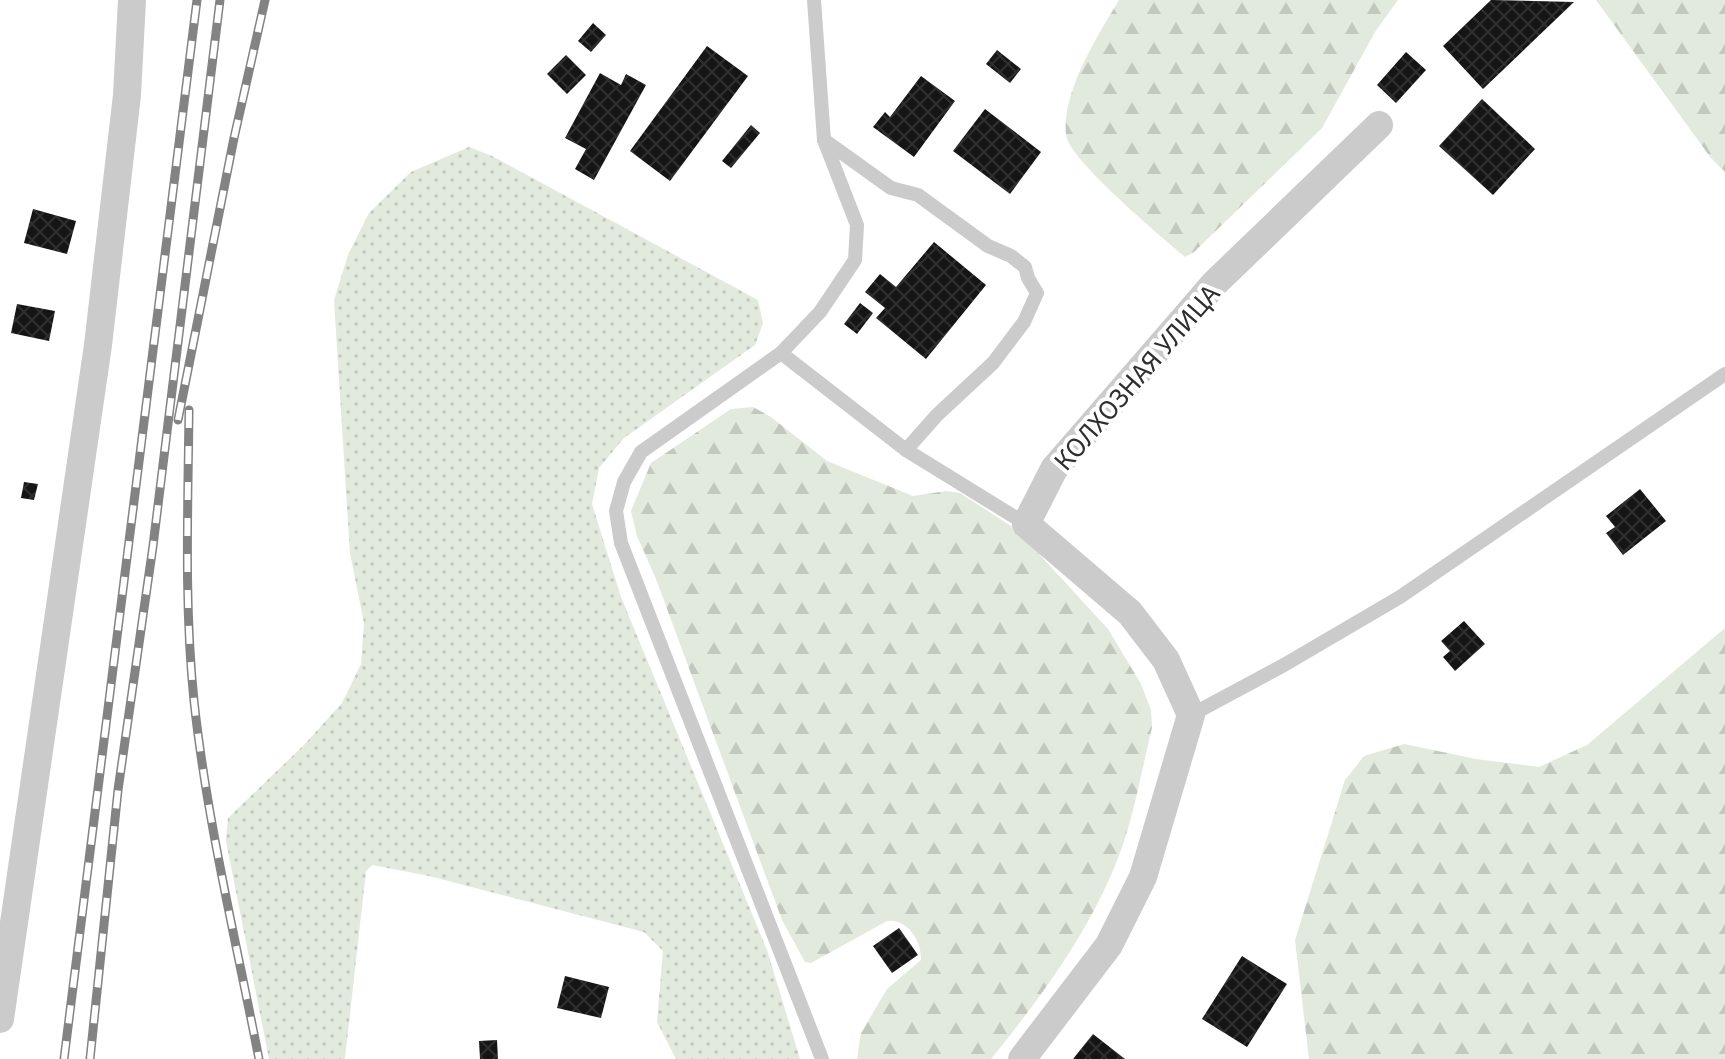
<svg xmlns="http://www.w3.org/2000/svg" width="1725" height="1059" font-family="'Source Sans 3',sans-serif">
  <defs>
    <pattern id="grass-dots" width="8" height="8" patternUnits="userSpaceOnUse" patternTransform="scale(2)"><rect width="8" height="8" fill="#e2e9dd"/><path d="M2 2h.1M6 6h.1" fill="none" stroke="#c2c8be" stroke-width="1.8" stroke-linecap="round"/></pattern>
    <pattern id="forest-firs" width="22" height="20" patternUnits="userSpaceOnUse" patternTransform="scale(2)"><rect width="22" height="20" fill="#e2e9dd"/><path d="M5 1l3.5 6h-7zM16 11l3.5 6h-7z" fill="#c2c8be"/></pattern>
    <pattern id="building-cross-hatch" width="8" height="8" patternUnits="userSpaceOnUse" patternTransform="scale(2)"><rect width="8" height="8" fill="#151515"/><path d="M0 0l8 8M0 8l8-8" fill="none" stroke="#2f2f2f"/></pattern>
  </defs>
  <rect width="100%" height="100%" fill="#fff"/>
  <!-- grass -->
  <path fill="url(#grass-dots)" d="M469 147 492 156 758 300 763 323 755 345 624 438 599 468 592 504 621 597 767 950 800 1059H676L657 1022 663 951 644 932 429 876 372 865 366 871 345 1059H269L226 841 228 818 304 745 342 703 361 664 364 623 350 553 334 300 348 255 369 213 411 172Z"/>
  <!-- forest -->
  <g fill="url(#forest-firs)">
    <path d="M1119 0H1398L1375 32 1322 128 1194 252 1185 257C1162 237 1070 161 1066 135 1061 93 1098 35 1119 0Z"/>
    <path d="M1596 0H1725V172L1711 158Z"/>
    <path d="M753 407 771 417 827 461 913 496 946 491 960 493 1017 530 1108 629 1141 684 1151 710 1152 728C1142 768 1133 821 1118 858 1089 933 1041 997 991 1059H857L861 1033 887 989 921 960C922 941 907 918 887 921L811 963 805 962 782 920 656 579 637 536 631 511 651 463 731 409Z"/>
    <path d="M1725 628V1059H1309L1295 940 1345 780 1364 756 1404 744 1476 759 1539 767 1587 745Z"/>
  </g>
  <!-- building -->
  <g fill="url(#building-cross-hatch)">
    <path d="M1491 0 1574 2 1483 89 1443 46Z"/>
    <path d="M593 23 606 35 591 52 578 41Z"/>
    <path d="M707 46 748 76 670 181 630 151Z"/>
    <path d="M997 50 1021 69 1010 83 986 64Z"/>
    <path d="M1406 52 1426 70 1396 103 1377 85Z"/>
    <path d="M566 55 586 75 567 94 547 74Z"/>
    <path d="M600 73 621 85 626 74 646 85 594 180 575 169 586 149 565 138Z"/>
    <path d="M921 76 955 101 914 157 873 127 885 112 890 117Z"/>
    <path d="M1482 99 1535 149 1493 195 1439 146Z"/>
    <path d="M985 109 1041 152 1010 194 953 151Z"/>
    <path d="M751 125 760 133 731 168 722 161Z"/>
    <path d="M33 209 76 221 67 254 24 243Z"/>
    <path d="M934 242 986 285 926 359 876 318 885 308 865 292 880 274 896 287Z"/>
    <path d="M860 303 873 313 857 334 844 324Z"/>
    <path d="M17 304 55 311 49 341 11 333Z"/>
    <path d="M24 482 38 484 34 500 21 498Z"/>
    <path d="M1640 489 1666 521 1623 555 1606 533 1615 527 1606 516Z"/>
    <path d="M1464 621 1485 644 1455 671 1443 657 1450 651 1441 641Z"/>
    <path d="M899 928 918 955 892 973 873 946Z"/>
    <path d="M1242 956 1287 984 1247 1047 1202 1019Z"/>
    <path d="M565 976 609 987 601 1018 557 1008Z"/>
    <path d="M1093 1034 1125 1059H1073Z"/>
    <path d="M497 1040 498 1059H480L479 1041Z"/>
  </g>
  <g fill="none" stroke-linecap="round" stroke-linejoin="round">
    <!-- lane -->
    <g stroke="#cbcbcb" stroke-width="14">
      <path d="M814 0 824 140 857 225 855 260 820 312 781 353 641 452 624 482 616 511 621 543 822 1059"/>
      <path d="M824 140 891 188 918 195 988 246 1011 256 1025 267 1028 278 1037 293 1024 322 993 363 937 415 906 450"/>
      <path d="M781 353 906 450 1026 524"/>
      <path d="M1191 715 1284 665 1400 597 1725 374"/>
    </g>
    <!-- street -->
    <g stroke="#cbcbcb" stroke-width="28">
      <path d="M0 1019 98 345 127 95 132 0"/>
      <path d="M1022 1059 1109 945 1143 877 1191 715 1166 660 1130 613 1026 524 1054 469 1215 283 1379 125"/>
    </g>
    <!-- rail casing -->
    <g stroke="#838383" stroke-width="9">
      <g id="rail">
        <path d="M189 410C188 507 184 604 194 701 207 821 236 941 259 1059"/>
        <path d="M178 420 234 138 265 0"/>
        <path d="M64 1059 197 0"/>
        <path d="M90 1059 118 790 153 546 220 0"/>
      </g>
    </g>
    <!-- rail -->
    <use href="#rail" stroke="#fff" stroke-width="6" stroke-dasharray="18" stroke-linecap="butt"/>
  </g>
  <g text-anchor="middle" stroke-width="8" stroke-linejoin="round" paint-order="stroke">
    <!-- street labels -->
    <g font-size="28" fill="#2e2e2e" stroke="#fff">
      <text transform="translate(1136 377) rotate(-49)" y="10">КОЛХОЗНАЯ УЛИЦА</text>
    </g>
  </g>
</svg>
